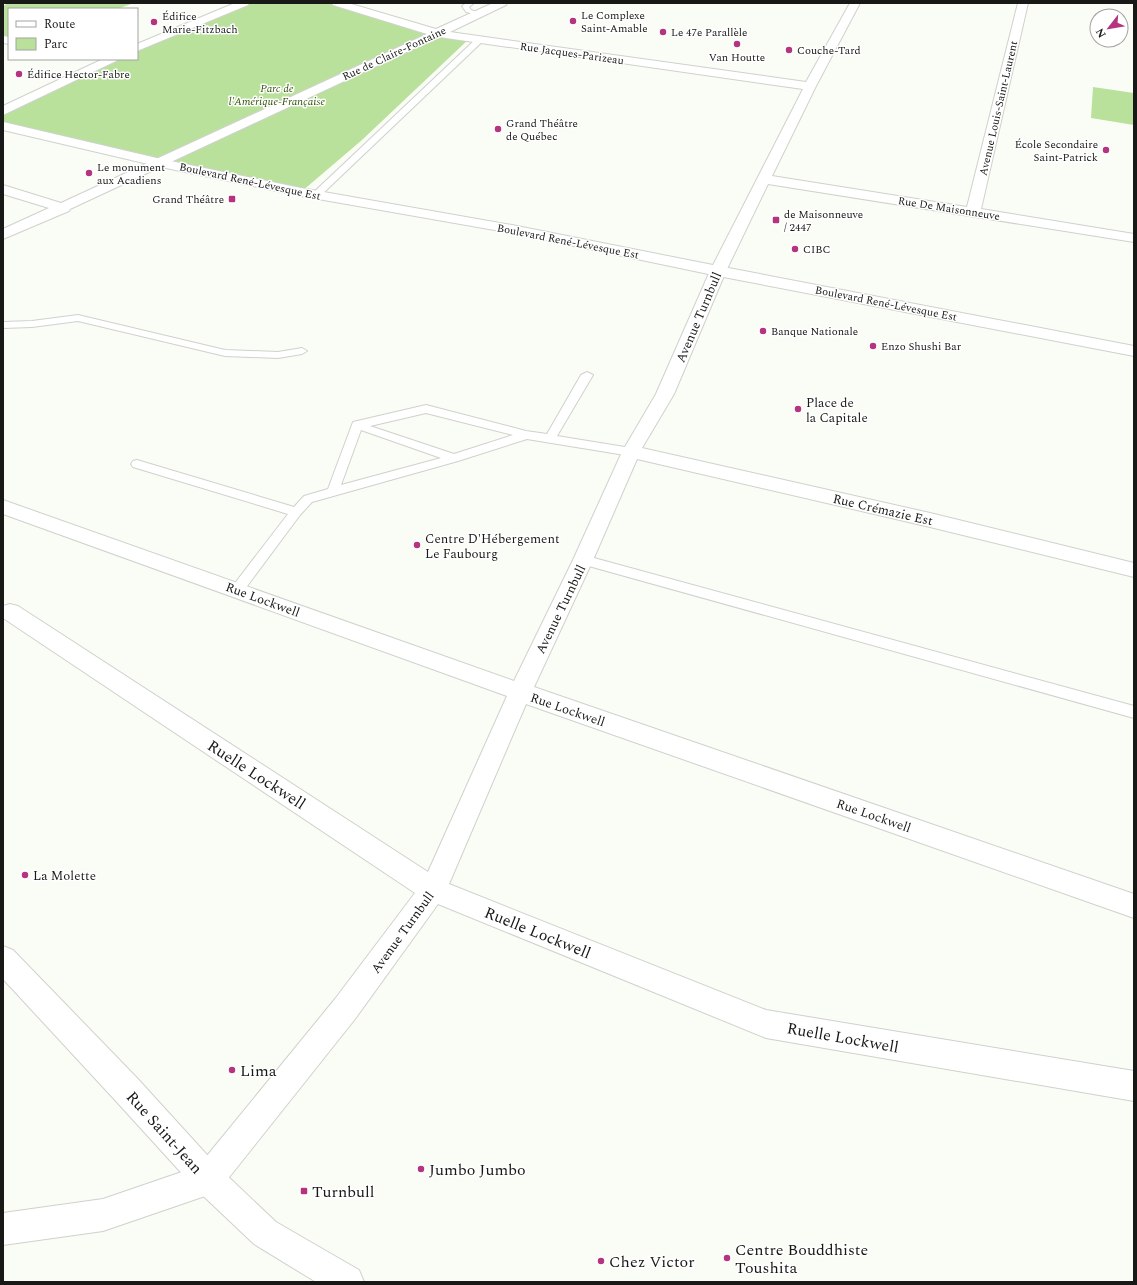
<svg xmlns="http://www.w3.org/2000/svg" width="1137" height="1285" font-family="Spectral,serif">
  <rect width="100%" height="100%" fill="#f9fdf6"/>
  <!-- green -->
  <g fill="#b9e19b">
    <path d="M5 3H134L117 9H9V41L3 39V4Z"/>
    <path d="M244 3H337L470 38 362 140 301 192 3 126V111L112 59H137V48Z"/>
    <path d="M1093 87 1134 93V125L1091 118Z"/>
  </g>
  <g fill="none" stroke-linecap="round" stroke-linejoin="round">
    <!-- service casing -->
    <g stroke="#ced2cc" stroke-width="2">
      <g id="service">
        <path d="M3 3H8L3 6Z"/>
        <path d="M466 3H474L469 7 471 10 480 13V15L466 12 462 6Z"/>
        <path d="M477 38H483L484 40 319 197H313L311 195 313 193Z"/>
        <path d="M78 315 225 350 278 352 302 348 307 351 302 354 278 358 225 356 78 321 32 327 3 328V322L32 321Z"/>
        <path d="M587 372 593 375 557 436 631 448 635 449 637 452 635 455 631 456 527 439 458 461 312 502 300 515 242 593 237 595 232 593 230 590 232 587 288 514 133 467 131 464 133 461 137 460 294 507 304 496 328 489 353 422 426 405 526 431 547 434 581 375ZM426 413 513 435 454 454 370 426ZM361 430 441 458 341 485Z"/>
        <path d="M583 555 1134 706V718L578 563 576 560 578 557Z"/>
      </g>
    </g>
    <!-- minor casing -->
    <g stroke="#ced2cc" stroke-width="2">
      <g id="minor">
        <path d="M235 3H249L248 5 137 51V44Z"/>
        <path d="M332 3H348L436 29 493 3H507L506 5 450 32 806 82 850 3H860L816 86 772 176 967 207 1018 3H1028L981 209 1134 234V242L768 184 726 271 674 394 642 448 930 513 1134 563V577L930 527 637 459 593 560 534 687 1134 894V918L526 704 449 884 766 1010 1134 1071V1101L766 1038 438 904 355 1019 219 1190 208 1195 197 1190 192 1179 197 1168 335 999 415 893 3 618V606L10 604 18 606 428 872 507 696 3 514V500L514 681 573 560 622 452 656 394 710 271 803 89 439 37 70 209 69 211 3 239V229L49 208 3 194V185L61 203 427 34 333 5Z"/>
        <path d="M3 36 9 37V44L3 43Z"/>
        <path d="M103 59H118L116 61 3 115V106Z"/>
      </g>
    </g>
    <!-- tertiary casing -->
    <g stroke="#ced2cc" stroke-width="2">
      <path id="tertiary" d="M208 1163 219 1168 224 1179 219 1190 208 1195 103 1231 3 1245V1213L103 1199Z"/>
    </g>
    <!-- secondary casing -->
    <g stroke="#ced2cc" stroke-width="2">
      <g id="secondary">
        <path d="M3 122 161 159 301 188 512 225 718 266 1134 346V356L718 276 512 233 301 196 161 167 3 130Z"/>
        <path d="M3 946 13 950 137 1078 219 1168 276 1222 359 1270 364 1282H316L254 1244 197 1190 115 1100 3 979Z"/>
      </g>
    </g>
    <!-- service -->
    <use href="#service" fill="#fff" fill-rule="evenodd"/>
    <!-- minor -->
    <use href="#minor" fill="#fff" fill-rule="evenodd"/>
    <!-- tertiary -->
    <use href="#tertiary" fill="#fff" fill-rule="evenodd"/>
    <!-- secondary -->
    <use href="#secondary" fill="#fff" fill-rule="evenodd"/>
  </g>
  <!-- markers -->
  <g fill="#b4347f" stroke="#fff" stroke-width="1.5">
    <circle cx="573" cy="21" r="4"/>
    <circle cx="154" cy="22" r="4"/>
    <circle cx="663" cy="32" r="4"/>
    <circle cx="737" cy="44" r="4"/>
    <circle cx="789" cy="50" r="4"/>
    <circle cx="19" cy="74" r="4"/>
    <circle cx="498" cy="129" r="4"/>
    <circle cx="1106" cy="150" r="4"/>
    <circle cx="89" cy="173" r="4"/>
    <rect x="228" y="195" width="8" height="8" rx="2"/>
    <rect x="772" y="216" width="8" height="8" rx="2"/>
    <circle cx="795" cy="249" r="4"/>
    <circle cx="763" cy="331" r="4"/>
    <circle cx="873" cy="346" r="4"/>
    <circle cx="798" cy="409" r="4"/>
    <circle cx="417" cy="545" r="4"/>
    <circle cx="25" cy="875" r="4"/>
    <circle cx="232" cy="1070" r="4"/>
    <circle cx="421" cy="1169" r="4"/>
    <rect x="300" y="1187" width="8" height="8" rx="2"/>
    <circle cx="727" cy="1258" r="4"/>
    <circle cx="601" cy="1261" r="4"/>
  </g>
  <g text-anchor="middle" stroke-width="3" stroke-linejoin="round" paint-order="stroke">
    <!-- far-poi labels -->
    <g font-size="11" fill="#181917" stroke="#fff" text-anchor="start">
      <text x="581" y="19">Le Complexe<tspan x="581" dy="13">Saint-Amable</tspan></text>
      <text x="162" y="20">Édifice<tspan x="162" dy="13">Marie-Fitzbach</tspan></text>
      <text x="671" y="36">Le 47e Parallèle</text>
      <text x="797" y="54">Couche-Tard</text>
      <text x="737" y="61" text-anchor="middle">Van Houtte</text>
      <text x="27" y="78">Édifice Hector-Fabre</text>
      <text x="506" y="127">Grand Théâtre<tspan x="506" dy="13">de Québec</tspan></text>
      <text x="1098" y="148" text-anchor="end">École Secondaire<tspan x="1098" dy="13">Saint-Patrick</tspan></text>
      <text x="97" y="171">Le monument<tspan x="97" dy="13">aux Acadiens</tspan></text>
      <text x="224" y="203" text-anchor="end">Grand Théâtre</text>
      <text x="784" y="218">de Maisonneuve<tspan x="784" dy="13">/ 2447</tspan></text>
      <text x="803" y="253">CIBC</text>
      <text x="771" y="335">Banque Nationale</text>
      <text x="881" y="350">Enzo Shushi Bar</text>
    </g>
    <!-- far-street labels -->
    <g font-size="11" fill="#181917" stroke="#fff">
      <text transform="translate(394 53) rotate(-25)" y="4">Rue de Claire-Fontaine</text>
      <text transform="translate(572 53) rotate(8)" y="4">Rue Jacques-Parizeau</text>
      <text transform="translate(998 108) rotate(-77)" y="4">Avenue Louis-Saint-Laurent</text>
      <text transform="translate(250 181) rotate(12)" y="4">Boulevard René-Lévesque Est</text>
      <text transform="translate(949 208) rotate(9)" y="4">Rue De Maisonneuve</text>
      <text transform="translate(568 241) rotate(11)" y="4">Boulevard René-Lévesque Est</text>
      <text transform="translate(886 303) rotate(11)" y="4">Boulevard René-Lévesque Est</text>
    </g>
    <!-- far-park labels -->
    <g font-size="11" font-style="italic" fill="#305305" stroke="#fff">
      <text x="277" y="92">Parc de<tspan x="277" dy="13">l'Amérique-Française</tspan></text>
    </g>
    <!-- street labels -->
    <g font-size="13" fill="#181917" stroke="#fff">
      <text transform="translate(698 317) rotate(-67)" y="5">Avenue Turnbull</text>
      <text transform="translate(883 509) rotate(13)" y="5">Rue Crémazie Est</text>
      <text transform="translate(263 599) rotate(20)" y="5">Rue Lockwell</text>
      <text transform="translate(560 609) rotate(-64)" y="5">Avenue Turnbull</text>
      <text transform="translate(568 709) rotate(19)" y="5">Rue Lockwell</text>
      <text transform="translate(874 815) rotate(19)" y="5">Rue Lockwell</text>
      <text transform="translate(402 932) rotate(-54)" y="5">Avenue Turnbull</text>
    </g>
    <!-- poi labels -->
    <g font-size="13" fill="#181917" stroke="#fff" text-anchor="start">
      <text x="806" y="407">Place de<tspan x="806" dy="15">la Capitale</tspan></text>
      <text x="425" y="543">Centre D'Hébergement<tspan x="425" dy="15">Le Faubourg</tspan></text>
      <text x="33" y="880">La Molette</text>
    </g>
    <!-- near-street labels -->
    <g font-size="16" fill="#181917" stroke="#fff">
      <text transform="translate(257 774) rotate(33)" y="6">Ruelle Lockwell</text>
      <text transform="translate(538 932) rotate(22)" y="6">Ruelle Lockwell</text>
      <text transform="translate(843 1037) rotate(10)" y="6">Ruelle Lockwell</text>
      <text transform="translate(165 1132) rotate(48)" y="6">Rue Saint-Jean</text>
    </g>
    <!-- near-poi labels -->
    <g font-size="16" fill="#181917" stroke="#fff" text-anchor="start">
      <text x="240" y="1076">Lima</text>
      <text x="429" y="1175">Jumbo Jumbo</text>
      <text x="312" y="1197">Turnbull</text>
      <text x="735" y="1255">Centre Bouddhiste<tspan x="735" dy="18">Toushita</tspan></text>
      <text x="609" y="1267">Chez Victor</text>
    </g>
  </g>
  <!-- border -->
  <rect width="1137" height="1285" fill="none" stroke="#181917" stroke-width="8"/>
  <!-- legend -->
  <rect x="8" y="8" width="130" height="52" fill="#ffffff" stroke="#a3a3a2"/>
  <rect x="16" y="21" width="20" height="6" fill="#ffffff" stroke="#a3a3a2"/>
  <text x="44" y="28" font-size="12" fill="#181917">Route</text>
  <rect x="16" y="38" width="20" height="12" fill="#b9e19b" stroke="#a3a3a2"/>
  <text x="44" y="48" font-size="12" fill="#181917">Parc</text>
  <!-- north arrow -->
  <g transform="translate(1109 28) rotate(239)"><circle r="19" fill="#ffffff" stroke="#a3a3a2"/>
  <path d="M0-3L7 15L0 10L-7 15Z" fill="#b4347f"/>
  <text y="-6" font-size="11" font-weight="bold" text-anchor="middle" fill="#181917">N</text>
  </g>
</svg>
